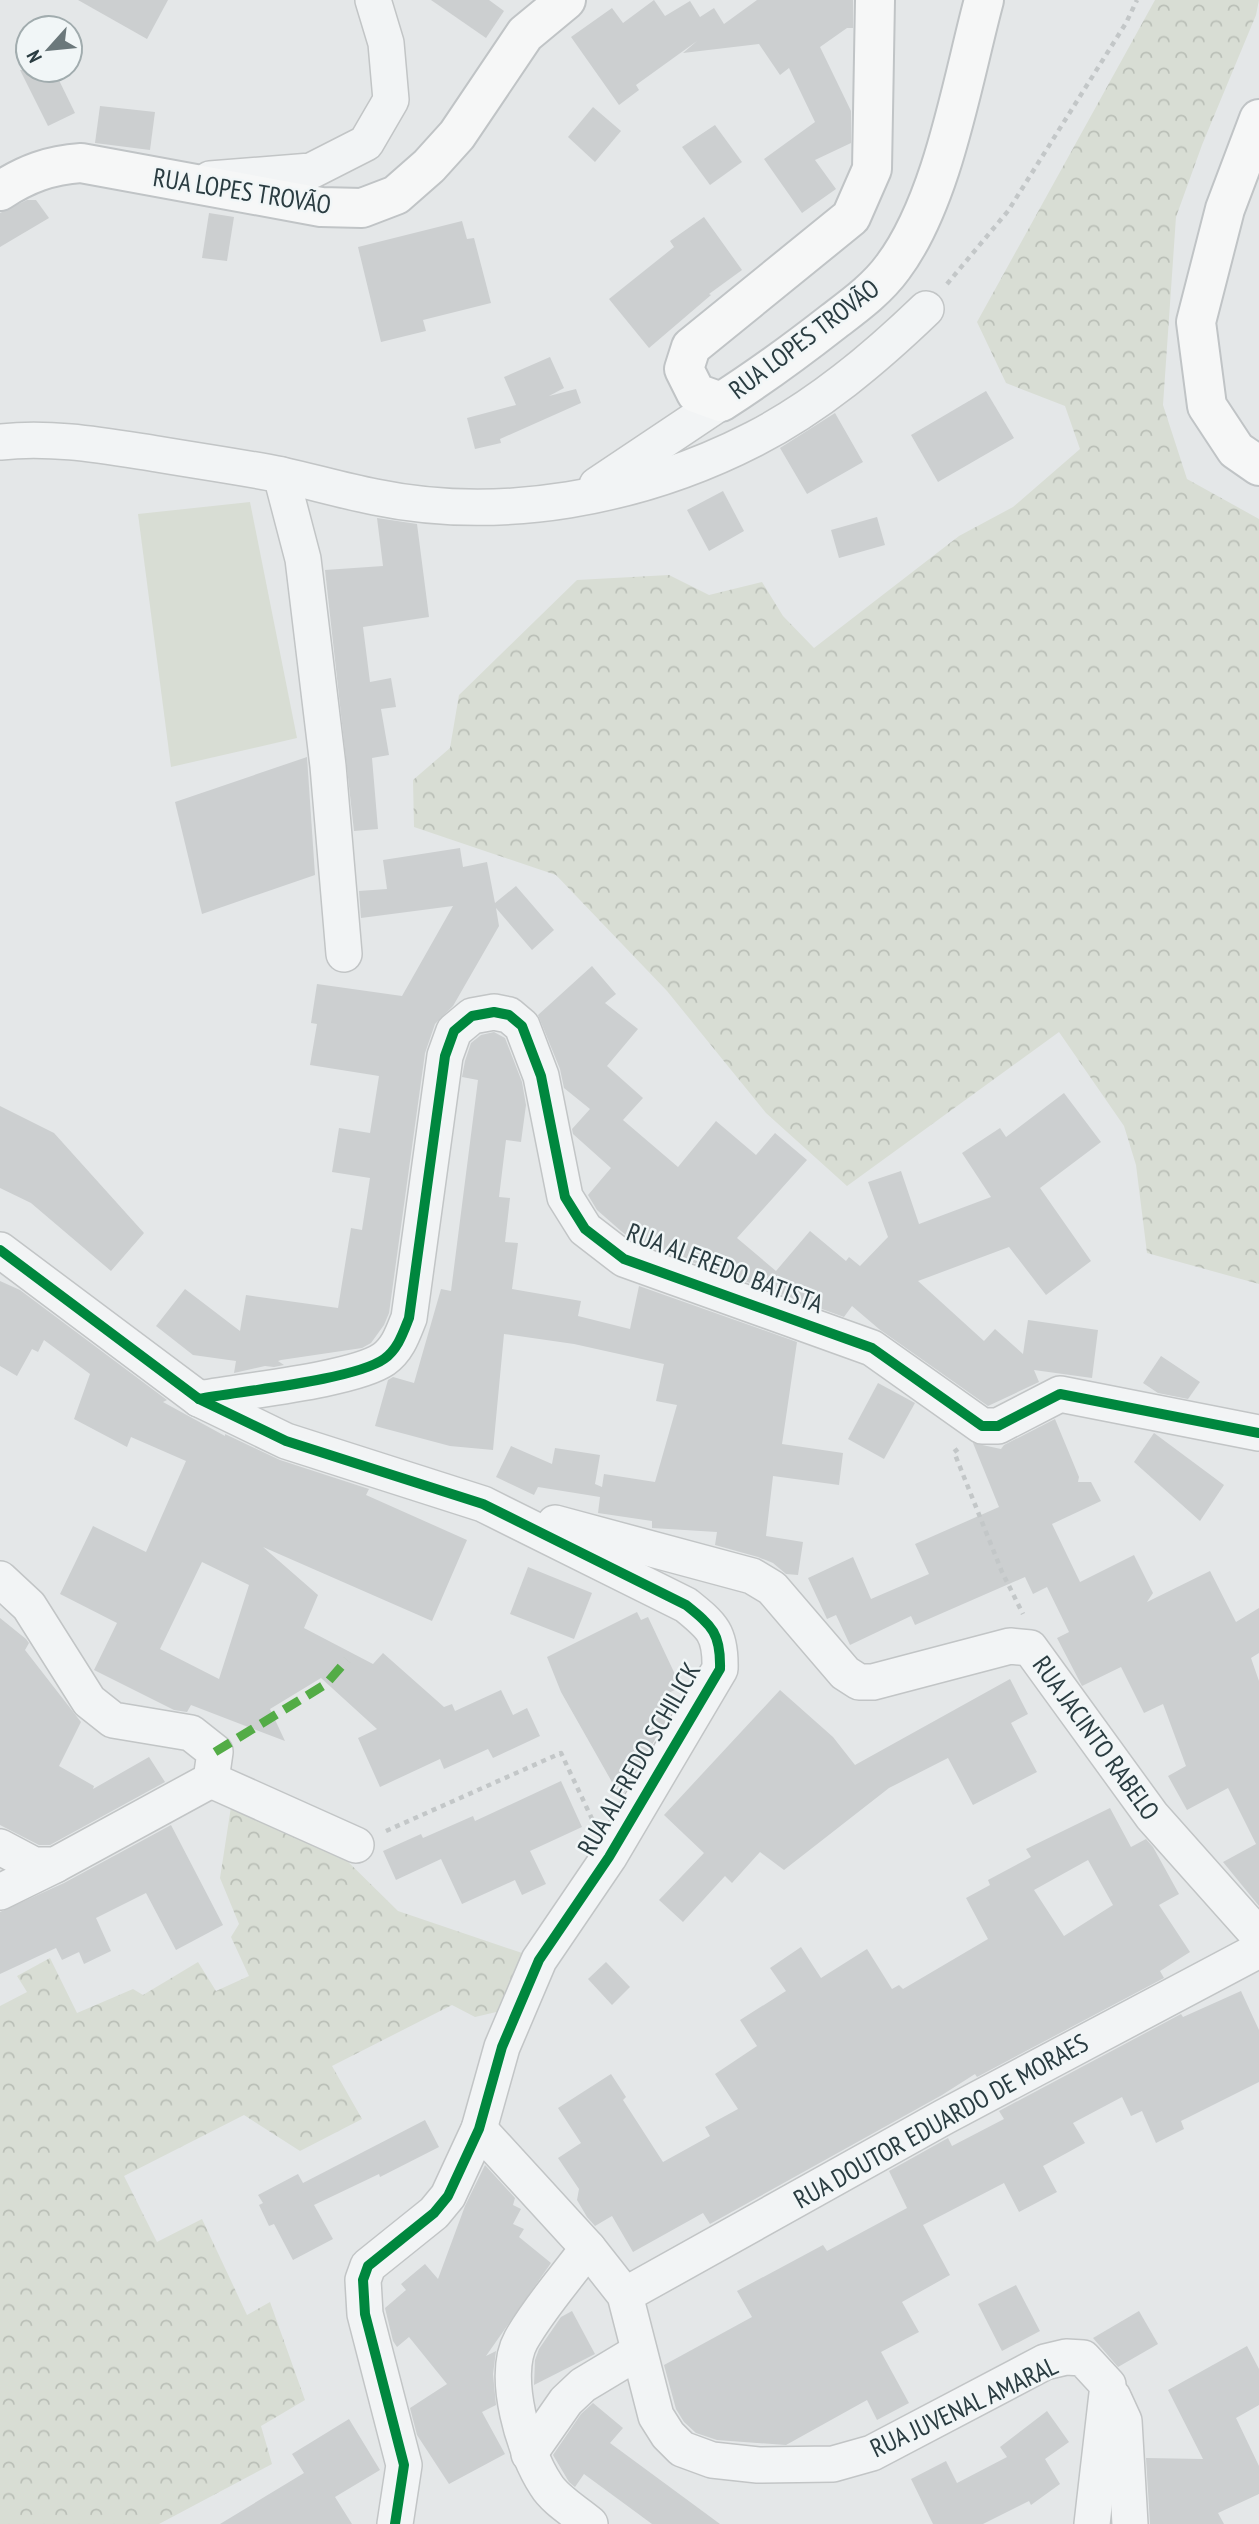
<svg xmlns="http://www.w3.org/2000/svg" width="1259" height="2524" font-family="'PT Sans Narrow',sans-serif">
  <defs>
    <pattern id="forest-crowns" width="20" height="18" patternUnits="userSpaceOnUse" patternTransform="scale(1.75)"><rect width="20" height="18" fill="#d8ddd4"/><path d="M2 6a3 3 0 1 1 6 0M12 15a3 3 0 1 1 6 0" fill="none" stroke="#babfb7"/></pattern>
  </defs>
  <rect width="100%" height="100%" fill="#e4e7e8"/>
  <!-- forest -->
  <g fill="url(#forest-crowns)">
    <path d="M1155 0H1259L1256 15 1202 145 1176 217 1163 405 1187 479 1259 519V1284L1147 1253 1136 1165 1124 1126 1059 1032 847 1186 766 1113 667 991 556 875 414 827 413 780 450 748 459 695 577 580 669 575 709 595 762 582 783 616 814 648 959 536 1013 507 1080 449 1065 406 1006 383 977 322Z"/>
    <path d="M233 1794 331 1845 398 1911 531 1956 505 2010 475 2017 452 2005 332 2066 362 2119 300 2151 244 2115 124 2176 157 2242 202 2219 247 2315 270 2302 305 2400 261 2426 272 2464 159 2524H0V2006L27 1992 17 1976 50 1958 77 2013 133 1989 143 1995 198 1962 216 1991 249 1976 231 1937 239 1924 220 1878Z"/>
  </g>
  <!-- green -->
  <path fill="#d8ddd4" d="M250 502 297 738 171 767 138 514Z"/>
  <!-- building -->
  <g fill="#cccfd0" fill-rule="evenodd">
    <path d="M78 0H168L147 39Z"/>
    <path d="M431 0H489L504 11 486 38Z"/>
    <path d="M654 0 665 16 690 1 700 17 714 8 724 24 757 0H853V28H847L820 47 851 111V143L815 160 836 189 802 213 764 159 815 122 789 68 780 75 759 44 683 53 697 41 636 85 639 90 619 105 571 37 612 8 623 23Z"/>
    <path d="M20 70H54L75 113 48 126Z"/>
    <path d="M100 106 155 112 150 150 95 143Z"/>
    <path d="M593 107 621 131 595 162 568 137Z"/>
    <path d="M715 125 742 162 710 185 682 147Z"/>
    <path d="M27 200H36L49 218 0 247V213Z"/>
    <path d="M209 213 234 217 227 261 202 258Z"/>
    <path d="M704 217 742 270 709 294 711 295 649 348 609 299 674 247 670 241Z"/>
    <path d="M462 221 467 239 474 238 491 303 423 320 426 331 381 342 358 247Z"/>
    <path d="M550 357 564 388 549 396 576 389 581 403 500 439 501 443 475 449 467 418 516 405 504 377Z"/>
    <path d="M986 391 1014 438 938 482 911 435Z"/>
    <path d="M835 413 863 462 807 494 780 448Z"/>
    <path d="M723 491 744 531 709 551 687 510Z"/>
    <path d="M877 517 885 545 839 558 831 530Z"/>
    <path d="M377 518 417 524 429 617 363 627 370 682 391 678 396 707 381 709 389 755 372 758 378 829 354 831 325 570 383 566Z"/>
    <path d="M307 757 315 875 202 914 175 802Z"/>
    <path d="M460 848 463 867 487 862 495 903 516 886 554 930 532 950 496 908 499 926 453 1006 435 1024 425 1053 389 1313 384 1325 371 1343 362 1348 281 1360 278 1361 284 1365 274 1367 265 1366 234 1373 236 1361 193 1355 156 1326 185 1289 240 1331 246 1295 338 1308 351 1228 362 1230 370 1178 332 1172 339 1128 370 1133 379 1076 310 1065 317 1024 311 1023 317 984 402 996 453 906 361 918 359 891 387 889 383 860Z"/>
    <path d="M592 966 616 994 605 1003 638 1029 607 1066 643 1098 623 1120 678 1167 716 1121 756 1155 775 1133 807 1160 737 1238 776 1271 810 1231 846 1261 849 1257 860 1266 888 1237 868 1182 901 1171 919 1224 991 1197 962 1153 1000 1128 1006 1137 1064 1093 1101 1142 1040 1188 1091 1261 1046 1295 1009 1247 918 1281 984 1341 995 1329 1023 1354 1028 1320 1098 1330 1092 1378 1034 1370 1039 1382 988 1406 879 1329 852 1306 844 1317 634 1241 621 1231 597 1210 588 1195 611 1168 573 1134 572 1129 590 1109 564 1088 560 1069 538 1015Z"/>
    <path d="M494 1032 505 1038 522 1082 526 1105 521 1142 506 1140 499 1197 510 1198 505 1242 518 1243 512 1289 581 1301 578 1316 630 1329 639 1286 797 1342 782 1444 843 1453 839 1485 773 1476 766 1536 803 1542 798 1575 786 1574 773 1563 758 1557 715 1545 717 1532 652 1528V1521L598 1513 600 1497 538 1487 534 1495 496 1477 511 1446 552 1464 555 1448 600 1455 595 1484 602 1487 604 1474 655 1482 677 1405 656 1401 664 1364 574 1344 504 1334 493 1450 450 1446 375 1426 388 1380 393 1377 414 1383 441 1289 451 1291 478 1080 462 1077 465 1061 471 1043 481 1035Z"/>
    <path d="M0 1106 54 1133 144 1233 111 1271 31 1203 0 1188Z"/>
    <path d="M0 1281 20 1290 167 1400 163 1402 225 1436V1434L280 1460 369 1489 366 1495 467 1540 432 1621 263 1547 318 1595 304 1628 373 1664 383 1653 444 1707 452 1704 455 1711 501 1690 513 1715 527 1708 540 1736 493 1758 488 1749 444 1769 440 1759 380 1787 358 1738 377 1729 321 1678 270 1709 285 1741 191 1705 187 1712 174 1710 94 1670 117 1623 60 1594 93 1526 146 1552 186 1461 131 1437 127 1447 74 1419 90 1374 44 1340 38 1352 32 1349 17 1376 0 1366ZM202 1562 249 1585 219 1679 160 1649Z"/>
    <path d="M1161 1356 1200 1382 1188 1399 1158 1393 1143 1383Z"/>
    <path d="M878 1383 915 1403 884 1459 848 1439Z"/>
    <path d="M1055 1419 1079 1477 1078 1482H1091L1101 1501 1052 1524 1080 1582 1134 1555 1153 1593 1147 1602 1210 1571 1236 1622 1259 1608V1653L1251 1658 1259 1681V1906L1223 1862 1256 1844 1228 1788 1187 1810 1168 1776 1186 1766 1163 1704 1144 1713 1121 1667 1082 1686 1057 1638 1069 1632 1047 1587 1033 1594 1025 1577 915 1625 911 1616 850 1645 836 1615 827 1619 808 1578 853 1557 871 1599 929 1574 915 1544 999 1507 973 1443 1001 1449 1004 1445Z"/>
    <path d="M1154 1433 1224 1485 1200 1521 1134 1462Z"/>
    <path d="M528 1567 592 1593 574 1639 510 1614Z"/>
    <path d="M637 1612 641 1620 648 1617 681 1687 660 1697 671 1712 621 1798 561 1692 547 1657Z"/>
    <path d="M0 1618 26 1639 29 1643 25 1650 81 1722 59 1766 94 1786 93 1789 149 1757 165 1782 50 1845H39L0 1825Z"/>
    <path d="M1010 1679 1028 1714 1011 1723 1037 1772 973 1805 948 1758 889 1788 784 1870 760 1852 732 1883 725 1876 683 1922 659 1900 704 1853 664 1815 780 1690 833 1737 855 1765Z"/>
    <path d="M561 1781 582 1827 530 1851 546 1884 522 1895 515 1880 462 1904 441 1859 396 1880 383 1851 421 1834 423 1838 473 1816 475 1821Z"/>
    <path d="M1110 1808 1131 1847 1146 1839 1153 1847 1179 1894 1159 1905 1190 1952 1160 1971 1164 1978 977 2077 975 2074 942 2095 710 2224 703 2213 633 2252 612 2216 595 2226 587 2217 577 2200 579 2189 558 2158 581 2143 558 2108 611 2074 626 2097 623 2100 663 2162 710 2136 705 2127 738 2109 715 2074 757 2046 740 2020 786 1991 770 1968 801 1947 821 1978 867 1949 892 1989 899 1985 903 1989 988 1939 966 1898 990 1885 988 1880 1031 1857 1026 1849ZM1088 1860 1113 1905 1064 1936 1034 1890Z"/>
    <path d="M171 1825 223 1925 176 1950 146 1893 96 1918 111 1951 84 1964 79 1952 62 1960 56 1948 0 1974V1912L64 1883Z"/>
    <path d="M606 1962 630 1987 612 2005 588 1979Z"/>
    <path d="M1241 1991 1259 2030V2082L1181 2121 1184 2129 1156 2143 1142 2111 1131 2116 1122 2097 1073 2123 1085 2143 1043 2166 1057 2192 1019 2212 1004 2183 923 2225 950 2275 902 2302 919 2332 881 2352 909 2403 877 2420 867 2400 786 2445 717 2440 696 2433 684 2422 676 2409 664 2365 752 2317 737 2291 823 2245 827 2251 907 2208 889 2171 948 2138 952 2146 1004 2119 999 2111 1181 2014 1183 2017Z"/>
    <path d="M425 2120 439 2147 380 2177 379 2174 314 2205 333 2239 293 2260 274 2224 269 2226 259 2205 263 2203 258 2195 298 2174 303 2183Z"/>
    <path d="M485 2165 515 2198 513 2205 521 2209 513 2224 524 2229 519 2237 551 2263 486 2356 496 2351 493 2374 496 2405 482 2412 505 2454 449 2484 417 2435 410 2408 447 2384 409 2337 397 2347 393 2341 385 2308 406 2290 401 2284 425 2264 438 2279 465 2206Z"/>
    <path d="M1016 2285 1040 2331 1002 2351 978 2304Z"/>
    <path d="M572 2311 595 2354 534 2385 535 2360 539 2349 561 2317Z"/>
    <path d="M1139 2311 1158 2344 1118 2367 1093 2338Z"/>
    <path d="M1247 2346 1259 2369V2405L1236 2418 1259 2466V2494L1218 2513 1224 2524H1150L1146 2458 1203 2459 1168 2390Z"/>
    <path d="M593 2403 623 2428 610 2443 720 2524H652L584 2474 575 2487 569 2482 553 2455 581 2414Z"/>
    <path d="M1047 2411 1069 2442 1045 2459 1060 2484 1031 2505 1029 2501 983 2524H933L911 2479 946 2461 957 2483 1007 2457 1000 2447Z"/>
    <path d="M349 2419 380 2470 335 2497 352 2524H220L304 2473 292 2454Z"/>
  </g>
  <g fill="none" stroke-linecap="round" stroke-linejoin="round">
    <!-- minor casing -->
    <g stroke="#c2c5c6" stroke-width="38">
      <g id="minor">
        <path d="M210 179 311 171 366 143 391 100 386 43 373 0"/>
        <path d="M0 442C53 436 105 446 157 454 199 461 241 467 282 475 313 482 344 491 375 497 501 523 639 498 754 439 818 406 874 359 926 309"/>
        <path d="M281 475 303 559 328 766 344 954"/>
        <path d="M597 485 721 402"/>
        <path d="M0 1250 199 1399 286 1441 483 1504 686 1605C712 1626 721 1633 720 1669L609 1857 539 1960 502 2047 479 2129 448 2196 434 2213 368 2266 363 2280 365 2314 404 2465 395 2524"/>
        <path d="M199 1399C241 1391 354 1380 384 1359 398 1349 403 1333 409 1318L445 1056 454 1031 472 1016 494 1012 509 1015 522 1026 541 1076 565 1197 585 1229 624 1259 872 1348 982 1426H998L1060 1394 1259 1433"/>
        <path d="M555 1523 752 1576 772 1588 845 1673 859 1682H873L1010 1646 1030 1648 1152 1816 1259 1936"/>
        <path d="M0 1579 29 1606 89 1701 113 1720 191 1733 215 1752 211 1780 55 1865H34L0 1847"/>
        <path d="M211 1780 356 1845"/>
        <path d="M0 1892 55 1865"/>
        <path d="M479 2129 588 2248 625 2295 656 2416 668 2435 682 2449 712 2460 758 2465 833 2464 872 2453 1045 2362 1066 2357 1083 2358 1108 2385 1092 2524"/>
        <path d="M588 2248C566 2278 539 2308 521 2340 501 2376 524 2452 546 2485 555 2500 576 2512 590 2524"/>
        <path d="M625 2295 944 2117 1259 1950"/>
        <path d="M1113 2397 1124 2421 1130 2524"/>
        <path d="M529 2454 566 2401 583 2385 638 2352"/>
      </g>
    </g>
    <!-- major casing -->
    <g stroke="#c0c4c6" stroke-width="42">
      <g id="major">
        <path d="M875 0 872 169 851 217 691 347 684 369 696 393 721 402C760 377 797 350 834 321 855 305 877 289 893 267 943 200 962 82 984 0"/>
        <path d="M1259 119 1225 209 1196 322 1207 406 1236 450 1259 466"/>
        <path d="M0 191C26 174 50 165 81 163L321 207 362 208 396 195 429 166 457 135 525 34 566 0"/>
      </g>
    </g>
    <!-- path -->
    <g stroke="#c3c7c8" stroke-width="4.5" stroke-dasharray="5 5" stroke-linecap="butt">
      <path d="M947 284 1008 211 1126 23 1137 0"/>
      <path d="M958 1449 954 1452 1002 1572 1023 1614"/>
      <path d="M386 1831 561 1753 593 1821"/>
    </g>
    <!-- minor -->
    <use href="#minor" stroke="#f2f4f5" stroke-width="35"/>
    <!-- major -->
    <use href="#major" stroke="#f6f7f7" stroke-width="38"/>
    <!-- quiet -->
    <path stroke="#53ac46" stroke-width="9" stroke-dasharray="18 9" stroke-linecap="butt" d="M215 1752 326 1684 347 1660"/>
    <!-- cycleway casing -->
    <g stroke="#f1f6f7" stroke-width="15">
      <g id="cycleway">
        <path d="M0 1250 199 1399 286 1441 483 1504 686 1605C712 1626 721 1633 720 1669L609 1857 539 1960 502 2047 479 2129 448 2196 434 2213 368 2266 363 2280 365 2314 404 2465 395 2524"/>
        <path d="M199 1399C241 1391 354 1380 384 1359 398 1349 403 1333 409 1318L445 1056 454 1031 472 1016 494 1012 509 1015 522 1026 541 1076 565 1197 585 1229 624 1259 872 1348 982 1426H998L1060 1394 1259 1433"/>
      </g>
    </g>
    <!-- cycleway -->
    <use href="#cycleway" stroke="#00873e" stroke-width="10"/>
  </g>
  <g text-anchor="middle" stroke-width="5" stroke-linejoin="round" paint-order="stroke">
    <!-- street labels -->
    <g font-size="26" fill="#2a3c41" stroke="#f1f6f7">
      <text transform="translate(242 191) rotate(9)" y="9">RUA LOPES TROVÃO</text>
      <text transform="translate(804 339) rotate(-37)" y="9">RUA LOPES TROVÃO</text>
      <text transform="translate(725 1268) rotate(21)" y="9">RUA ALFREDO BATISTA</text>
      <text transform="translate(1096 1738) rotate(54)" y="9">RUA JACINTO RABELO</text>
      <text transform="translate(639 1759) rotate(-60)" y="9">RUA ALFREDO SCHILICK</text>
      <text transform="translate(941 2121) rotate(-29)" y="9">RUA DOUTOR EDUARDO DE MORAES</text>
      <text transform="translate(964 2407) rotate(-25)" y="9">RUA JUVENAL AMARAL</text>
    </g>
  </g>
  <!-- north arrow -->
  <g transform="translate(49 49) rotate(243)"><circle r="33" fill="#f1f6f7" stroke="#a1acae" stroke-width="2"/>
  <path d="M0-5L12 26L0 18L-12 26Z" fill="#6b787b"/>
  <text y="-10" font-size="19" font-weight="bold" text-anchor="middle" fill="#2a3c41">N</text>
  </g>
</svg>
